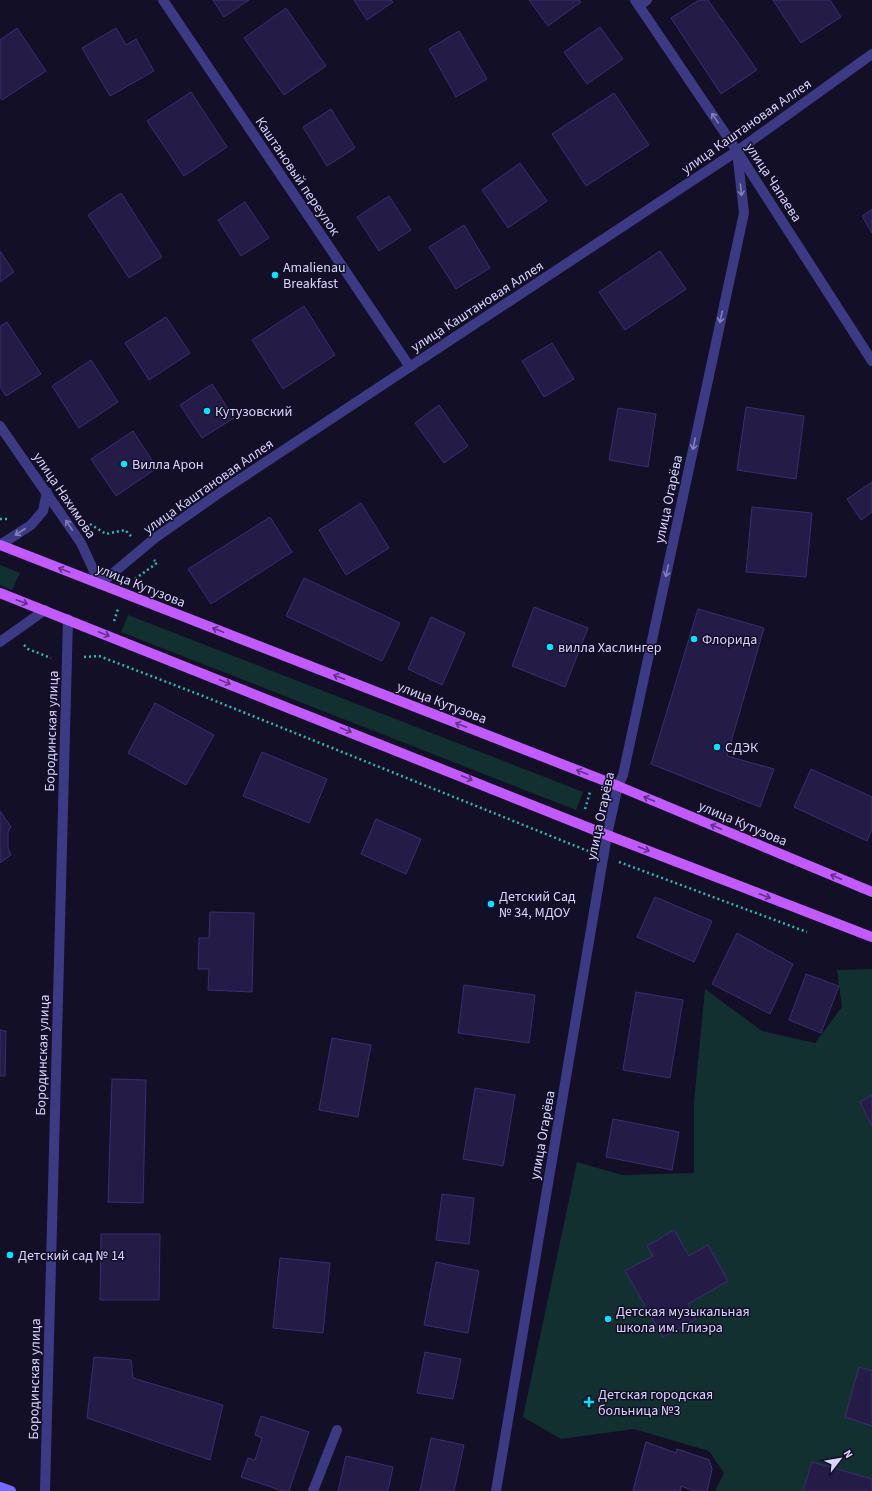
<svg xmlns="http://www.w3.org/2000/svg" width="872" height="1491" font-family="'Source Sans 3',sans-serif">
  <rect width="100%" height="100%" fill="#130f26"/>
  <!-- green -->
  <g fill="#12302f">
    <path d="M0 565 20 573 12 590 0 585Z"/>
    <path d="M128 615 583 792 576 810 121 632Z"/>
    <path d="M872 969V1491H715L724 1473 709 1451 634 1429 561 1439 523 1417 577 1162 622 1175 694 1173V1102L705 989 762 1031 815 1043 842 1007 837 970Z"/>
  </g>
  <!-- building -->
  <g fill="#241b47" stroke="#3b2d73">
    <path d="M213 0H249L224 17Z"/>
    <path d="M354 0H391L393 2 367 20Z"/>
    <path d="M529 0H579L581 2 548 26Z"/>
    <path d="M699 0H708L757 70 721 94 671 18Z"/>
    <path d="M773 0H830L841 17 801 43Z"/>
    <path d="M286 8 326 66 284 95 244 38Z"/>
    <path d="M600 27 623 59 587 84 564 52Z"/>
    <path d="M17 28 46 71 2 100 0 97V40Z"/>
    <path d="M116 28 126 45 136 39 154 71 110 96 82 48Z"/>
    <path d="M459 31 487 79 456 97 429 49Z"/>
    <path d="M191 92 227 147 184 176 147 121Z"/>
    <path d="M614 93 649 145 586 186 552 134Z"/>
    <path d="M331 109 355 148 327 166 303 127Z"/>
    <path d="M520 163 547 201 508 228 482 190Z"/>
    <path d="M121 193 162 257 129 278 88 215Z"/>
    <path d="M389 196 411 230 379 251 357 217Z"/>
    <path d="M245 202 269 238 241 256 218 220Z"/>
    <path d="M872 209V233L862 216Z"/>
    <path d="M464 225 490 268 456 289 429 247Z"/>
    <path d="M0 251 14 272 0 282Z"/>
    <path d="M660 251 686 289 625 330 599 292Z"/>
    <path d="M304 306 335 355 283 389 252 340Z"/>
    <path d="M166 317 190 353 149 380 125 343Z"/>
    <path d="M7 322 41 374 6 396 0 387V326Z"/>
    <path d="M552 343 574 379 544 397 522 361Z"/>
    <path d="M91 360 118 402 79 428 52 386Z"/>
    <path d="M212 384 234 418 202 438 180 405Z"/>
    <path d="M439 405 468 446 444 463 415 423Z"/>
    <path d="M746 407 804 416 796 479 737 470Z"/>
    <path d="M618 408 656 414 648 467 609 460Z"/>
    <path d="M133 431 157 468 116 496 91 459Z"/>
    <path d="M872 482V512L861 520 847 499Z"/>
    <path d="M361 503 389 548 346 575 319 530Z"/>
    <path d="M752 507 812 513 806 577 746 572Z"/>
    <path d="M270 517 292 552 211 604 188 569Z"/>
    <path d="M304 578 400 623 382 661 286 616Z"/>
    <path d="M534 607 588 628 565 687 512 666Z"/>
    <path d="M698 609 764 628 727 756 774 769 760 807 651 764Z"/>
    <path d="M431 617 465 633 442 685 408 669Z"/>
    <path d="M155 703 214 735 186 785 128 753Z"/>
    <path d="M262 752 327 779 309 823 243 796Z"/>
    <path d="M811 769 872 797V829L867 841 794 807Z"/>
    <path d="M0 811 11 827 8 832V848L11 855 0 863Z"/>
    <path d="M376 819 421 839 406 874 361 854Z"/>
    <path d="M655 897 712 921 694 962 637 937Z"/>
    <path d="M210 912 254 913 252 992 208 990 209 969H198L199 938H209Z"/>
    <path d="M737 933 793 964 770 1014 712 984Z"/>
    <path d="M806 974 839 986 821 1033 789 1020Z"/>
    <path d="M464 985 535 995 529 1043 458 1033Z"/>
    <path d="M636 992 683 1000 670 1078 623 1070Z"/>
    <path d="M0 1030 6 1031 5 1076H0Z"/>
    <path d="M332 1038 371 1045 358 1117 319 1110Z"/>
    <path d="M112 1079 146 1080 143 1203 108 1202Z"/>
    <path d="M475 1088 515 1095 503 1166 463 1159Z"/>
    <path d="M872 1095V1126L860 1102Z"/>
    <path d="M613 1119 679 1132 672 1170 606 1157Z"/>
    <path d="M442 1194 474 1198 469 1244 436 1240Z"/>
    <path d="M674 1230 689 1256 708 1245 728 1281 688 1304 696 1319 663 1337 625 1271 653 1256 647 1246Z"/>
    <path d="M101 1234H160L159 1300H100Z"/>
    <path d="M280 1258 330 1263 323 1333 273 1328Z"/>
    <path d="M436 1262 479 1271 468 1333 424 1325Z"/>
    <path d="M425 1352 461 1359 453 1399 417 1393Z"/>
    <path d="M94 1357 131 1360 133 1378 223 1405 210 1460 87 1418Z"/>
    <path d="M859 1367 872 1371V1426L845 1417Z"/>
    <path d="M261 1416 309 1432 289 1491H283L241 1477 248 1458 255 1460 262 1438 255 1435Z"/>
    <path d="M431 1438 464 1445 454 1491H420Z"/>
    <path d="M646 1442 676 1453 677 1449 709 1460 712 1469 707 1491H695L681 1486 680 1491H633Z"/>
    <path d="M646 1442 676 1453 677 1449 709 1460 712 1469 707 1491H695L681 1486 680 1491H633Z"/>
    <path d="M346 1456 393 1467 388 1491H338Z"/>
    <path d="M812 1462 872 1479V1491H803Z"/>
  </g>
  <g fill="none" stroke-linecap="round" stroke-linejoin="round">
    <!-- path -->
    <g stroke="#2fb8b0" stroke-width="2.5" stroke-dasharray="2 3" stroke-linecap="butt">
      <path d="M0 519H9"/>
      <path d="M90 524 106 534 125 530 131 536"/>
      <path d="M135 579 157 563 154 560"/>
      <path d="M114 621 118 609"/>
      <path d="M24 645 28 649 51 658"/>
      <path d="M84 657 99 656 203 696 588 851"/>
      <path d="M585 809 590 792"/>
      <path d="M619 862 807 932"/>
    </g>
    <!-- service -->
    <g stroke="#3d3a85" stroke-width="10">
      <path d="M639 6 647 0"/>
      <path d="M313 1491 337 1430"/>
    </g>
    <!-- minor -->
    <g stroke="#3d3a85" stroke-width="10">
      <path d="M163 0 410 367"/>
      <path d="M0 426 81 543 100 584"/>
      <path d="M0 545 31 525 43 511 47 492"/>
      <path d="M45 1491 68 619"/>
      <path d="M496 1491 607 835 618 786 623 775 744 213 737 151"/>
    </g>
    <!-- tertiary -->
    <g stroke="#3d3a85" stroke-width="10">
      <path d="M635 0 737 151 872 361"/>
      <path d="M100 584 155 538 225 489 737 151 872 54"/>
      <path d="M0 642 45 610"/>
    </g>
    <!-- secondary -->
    <path stroke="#6f6bff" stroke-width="10" d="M0 1487 11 1491"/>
    <!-- primary -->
    <g stroke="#c25bff" stroke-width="10">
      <path d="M0 545 618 786 872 892"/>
      <path d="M0 593 607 835 872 937"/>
    </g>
  </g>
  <!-- one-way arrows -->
  <defs><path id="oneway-shaft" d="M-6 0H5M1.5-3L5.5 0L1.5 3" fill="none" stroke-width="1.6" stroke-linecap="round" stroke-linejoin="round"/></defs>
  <g stroke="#837fbc">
    <use href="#oneway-shaft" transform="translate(715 118) rotate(-124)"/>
    <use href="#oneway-shaft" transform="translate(741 190) rotate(84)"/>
    <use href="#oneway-shaft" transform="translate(721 317) rotate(102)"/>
    <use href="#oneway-shaft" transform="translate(694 444) rotate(102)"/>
    <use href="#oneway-shaft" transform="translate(69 525) rotate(-124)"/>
    <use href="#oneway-shaft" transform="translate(20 532) rotate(147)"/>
    <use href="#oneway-shaft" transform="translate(667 571) rotate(102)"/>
  </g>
  <g stroke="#623188">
    <use href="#oneway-shaft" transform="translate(64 570) rotate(-159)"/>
    <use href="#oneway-shaft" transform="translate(22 602) rotate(21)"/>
    <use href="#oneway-shaft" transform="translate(218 630) rotate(-159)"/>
    <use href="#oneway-shaft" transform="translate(104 634) rotate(22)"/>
    <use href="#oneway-shaft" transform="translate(339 677) rotate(-159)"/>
    <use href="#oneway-shaft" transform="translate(225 682) rotate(22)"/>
    <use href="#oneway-shaft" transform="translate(461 725) rotate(-159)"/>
    <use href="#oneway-shaft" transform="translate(346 730) rotate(22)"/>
    <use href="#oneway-shaft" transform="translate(582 772) rotate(-159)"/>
    <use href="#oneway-shaft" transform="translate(467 778) rotate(22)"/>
    <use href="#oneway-shaft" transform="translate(649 799) rotate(-157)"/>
    <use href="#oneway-shaft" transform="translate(716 827) rotate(-157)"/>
    <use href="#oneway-shaft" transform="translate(644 849) rotate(21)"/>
    <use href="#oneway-shaft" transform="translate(836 877) rotate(-157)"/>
    <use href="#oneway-shaft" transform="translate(765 896) rotate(21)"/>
  </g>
  <!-- markers -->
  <g fill="#00e5ff" stroke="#130f26" stroke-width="1.5">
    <circle cx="275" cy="275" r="4"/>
    <circle cx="207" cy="411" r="4"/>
    <circle cx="124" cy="464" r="4"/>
    <circle cx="694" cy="639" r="4"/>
    <circle cx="550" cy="647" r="4"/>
    <circle cx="717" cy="747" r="4"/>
    <circle cx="491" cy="904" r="4"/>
    <circle cx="10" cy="1255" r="4"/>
    <circle cx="608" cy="1319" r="4"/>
    <path d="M587 1396h4v4h4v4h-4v4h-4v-4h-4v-4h4z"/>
  </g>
  <g text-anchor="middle" stroke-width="3" stroke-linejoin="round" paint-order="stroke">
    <!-- street labels -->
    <g font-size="14" fill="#d9d4ff" stroke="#130f26">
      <text transform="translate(746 126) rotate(-35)" y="5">улица Каштановая Аллея</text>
      <text transform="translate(298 176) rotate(56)" y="5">Каштановый переулок</text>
      <text transform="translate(774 182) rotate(57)" y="5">улица Чапаева</text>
      <text transform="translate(477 306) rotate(-33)" y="5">улица Каштановая Аллея</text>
      <text transform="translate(208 486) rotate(-35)" y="5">улица Каштановая Аллея</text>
      <text transform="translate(65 495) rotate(56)" y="5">улица Нахимова</text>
      <text transform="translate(668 499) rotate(-78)" y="5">улица Огарёва</text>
      <text transform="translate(141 585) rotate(22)" y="5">улица Кутузова</text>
      <text transform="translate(442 702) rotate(21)" y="5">улица Кутузова</text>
      <text transform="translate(51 731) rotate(-88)" y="5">Бородинская улица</text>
      <text transform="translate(600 816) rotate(-78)" y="5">улица Огарёва</text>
      <text transform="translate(743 823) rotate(23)" y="5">улица Кутузова</text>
      <text transform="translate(42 1055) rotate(-88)" y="5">Бородинская улица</text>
      <text transform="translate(542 1135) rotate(-80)" y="5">улица Огарёва</text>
      <text transform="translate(34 1379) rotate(-89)" y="5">Бородинская улица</text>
    </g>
    <!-- poi labels -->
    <g font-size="14" fill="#d9d4ff" stroke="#130f26" text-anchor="start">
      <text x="283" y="272">Amalienau<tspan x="283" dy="16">Breakfast</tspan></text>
      <text x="215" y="416">Кутузовский</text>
      <text x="132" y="469">Вилла Арон</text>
      <text x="702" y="644">Флорида</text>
      <text x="558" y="652">вилла Хаслингер</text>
      <text x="725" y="752">СДЭК</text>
      <text x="499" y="901">Детский Сад<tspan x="499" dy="16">№ 34, МДОУ</tspan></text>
      <text x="18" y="1260">Детский сад № 14</text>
      <text x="616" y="1316">Детская музыкальная<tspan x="616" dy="16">школа им. Глиэра</tspan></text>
      <text x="598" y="1399">Детская городская<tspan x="598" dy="16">больница №3</tspan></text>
    </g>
  </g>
  <!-- north arrow -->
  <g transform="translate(840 1459) rotate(59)" stroke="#130f26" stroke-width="3" paint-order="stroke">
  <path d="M0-3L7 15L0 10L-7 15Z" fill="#d9d4ff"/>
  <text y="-6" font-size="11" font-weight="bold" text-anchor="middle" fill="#d9d4ff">N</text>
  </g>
</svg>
